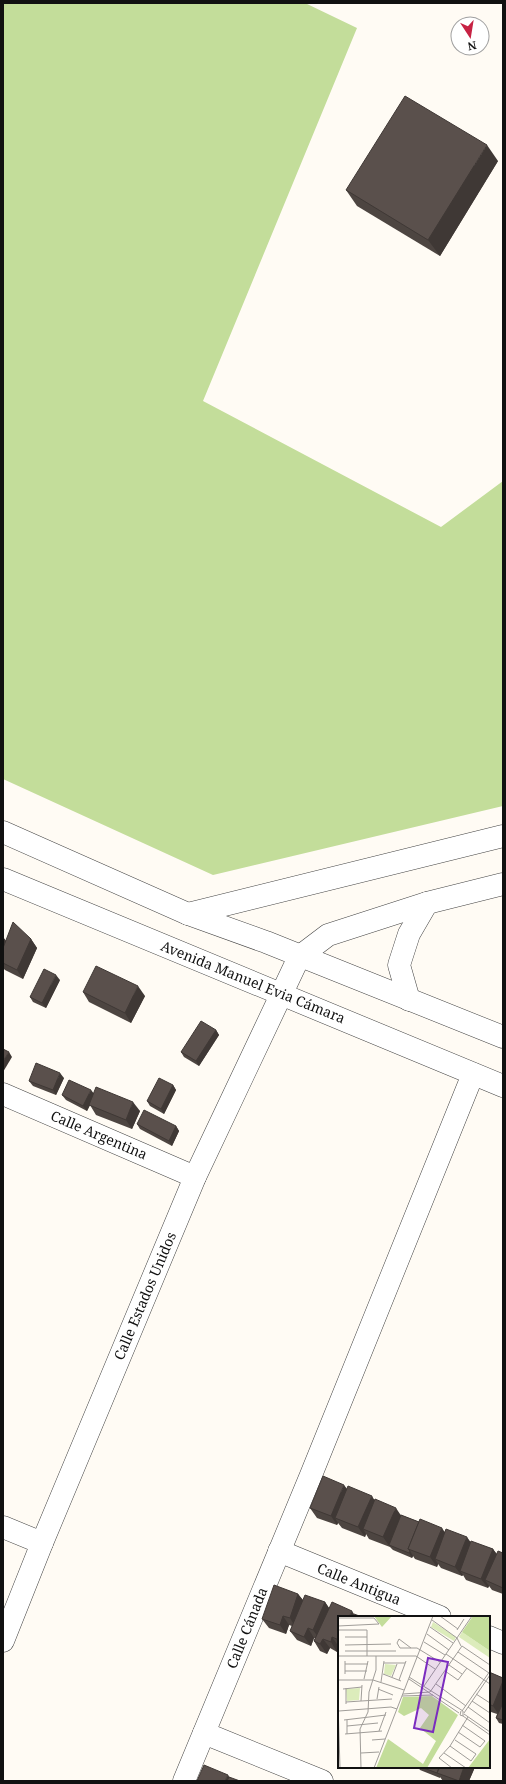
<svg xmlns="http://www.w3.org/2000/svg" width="506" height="1784" font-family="'Noto Serif',serif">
  <rect width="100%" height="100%" fill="#fffbf4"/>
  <!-- forest -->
  <path fill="#c3dd9a" d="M3 3H305L357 28 203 401 441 527 503 481V806L213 875 3 779Z"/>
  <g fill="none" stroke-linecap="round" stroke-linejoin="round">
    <!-- minor casing -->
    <g stroke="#444" stroke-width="23">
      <g id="minor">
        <path d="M3 832 188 914 266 942 503 1037"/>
        <path d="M3 879 503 1086"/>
        <path d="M188 914 503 836"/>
        <path d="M409 1000 399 965 409 934 427 903"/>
        <path d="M3 1094 195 1177"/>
        <path d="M3 1527 42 1543"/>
        <path d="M279 1551 440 1617"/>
        <path d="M489 1637 503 1643"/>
        <path d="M3 1641 42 1543 195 1177 299 957 328 935 427 903 503 884"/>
        <path d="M204 1733 322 1781"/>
        <path d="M184 1781 311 1475 473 1074"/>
      </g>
    </g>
    <!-- minor -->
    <use href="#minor" stroke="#fff" stroke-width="22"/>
  </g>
  <!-- wall -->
  <g fill="#4d4541">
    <path d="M498 161 440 256 357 206 346 190Z"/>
    <path d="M3 937 6 941 31 939 37 948 23 979 5 970 3 968Z"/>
    <path d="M60 980 46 1008 33 1002 30 997Z"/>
    <path d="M83 992 145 996 131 1023 89 1002Z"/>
    <path d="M216 1030 219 1035 199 1066 184 1057 181 1052Z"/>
    <path d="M64 1078 56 1095 33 1086 29 1081Z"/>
    <path d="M173 1085 176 1090 164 1114 150 1106 147 1101Z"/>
    <path d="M94 1094 140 1111 132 1129 96 1115 90 1105 87 1111 66 1100 62 1095Z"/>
    <path d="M137 1124 176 1126 179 1131 172 1146 140 1129Z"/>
    <path d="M347 1489 375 1500 401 1515 471 1542 493 1549 496 1554 503 1553V1594L492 1590 489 1586 488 1588 466 1580 463 1575 462 1576 441 1568 438 1564 437 1567 415 1559 413 1556 412 1558 393 1550 390 1547 369 1539 366 1534 365 1537 342 1528 338 1523 337 1525 317 1518 310 1508Z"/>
    <path d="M298 1594 303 1600 325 1602 329 1608 339 1617V1654L337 1652 330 1648 327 1654 320 1651 314 1641 315 1638H314L311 1646 297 1640 290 1631 292 1626 289 1625 286 1634 269 1628 262 1619Z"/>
    <path d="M489 1672 503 1678V1724L499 1723 496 1718 497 1714 491 1712 489 1716Z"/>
    <path d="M418 1767H475L469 1781H443L440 1777V1778L420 1770Z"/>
  </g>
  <!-- shaded-wall -->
  <g fill="#3f3835">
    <path d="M487 145 498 161 440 256 428 240Z"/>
    <path d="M3 937 8 944 3 954Z"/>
    <path d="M31 939 37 948 23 979 17 970Z"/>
    <path d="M56 975 60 980 46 1008 42 1003Z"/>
    <path d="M138 986 145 996 131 1023 125 1013Z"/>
    <path d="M216 1030 219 1035 199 1066 196 1061Z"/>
    <path d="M9 1052 12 1057 3 1072V1061Z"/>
    <path d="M60 1073 64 1078 56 1095 53 1090Z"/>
    <path d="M173 1085 176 1090 164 1114 161 1109Z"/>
    <path d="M91 1090 95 1095 87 1111 83 1106Z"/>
    <path d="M133 1102 140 1111 132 1129 126 1120Z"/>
    <path d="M176 1126 179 1131 172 1146 169 1141Z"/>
    <path d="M344 1485 351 1494 335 1518 338 1523 337 1525 331 1516Z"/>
    <path d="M372 1496 378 1506 363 1529 366 1534 365 1537 358 1527Z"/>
    <path d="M396 1508 402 1517 389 1545 390 1547 383 1537Z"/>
    <path d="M442 1528 448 1537 435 1559 438 1564 437 1567 430 1557Z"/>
    <path d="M467 1537 474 1547 460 1571 463 1575 462 1576 455 1567Z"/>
    <path d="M493 1549 500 1558 485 1580 489 1586 488 1588 481 1579Z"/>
    <path d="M410 1551 413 1556 412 1558 409 1553Z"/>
    <path d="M298 1594 305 1603 296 1628 290 1618Z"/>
    <path d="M325 1602 331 1611 320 1640 313 1630Z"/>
    <path d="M352 1611 356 1617H349Z"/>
    <path d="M283 1616 289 1625 286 1634 280 1625Z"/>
    <path d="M308 1628 314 1638 311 1646 304 1637Z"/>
    <path d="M332 1637 339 1647 337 1652 331 1642Z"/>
    <path d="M323 1639 330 1648 327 1654 320 1644Z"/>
    <path d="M503 1681V1706L499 1715 493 1706Z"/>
    <path d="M489 1709 491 1712 489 1716Z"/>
    <path d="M464 1767H475L469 1781H459Z"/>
    <path d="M228 1775 232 1781H225Z"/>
  </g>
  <!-- building -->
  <g fill="#5a504c" stroke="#3f3835">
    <path d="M405 96 487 145 428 240 346 190Z"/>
    <path d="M13 922 31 939 17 970 3 963V948Z"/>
    <path d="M96 966 138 986 125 1013 83 992Z"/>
    <path d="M44 969 56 975 42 1003 30 997Z"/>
    <path d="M201 1021 216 1030 196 1061 181 1052Z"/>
    <path d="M3 1049 9 1052 3 1061Z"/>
    <path d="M36 1063 60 1073 53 1090 29 1081Z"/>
    <path d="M159 1078 173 1085 161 1109 147 1101Z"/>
    <path d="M69 1080 91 1090 83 1106 62 1095Z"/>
    <path d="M96 1087 133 1102 126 1120 89 1105Z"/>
    <path d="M144 1110 176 1126 169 1141 137 1124Z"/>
    <path d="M323 1476 344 1485 331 1516 310 1508Z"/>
    <path d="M348 1486 372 1496 358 1527 335 1518Z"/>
    <path d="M375 1499 396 1508 383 1537 363 1529Z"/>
    <path d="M401 1515 419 1522 408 1549 410 1551 409 1553 389 1545Z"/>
    <path d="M420 1519 442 1528 430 1557 408 1549Z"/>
    <path d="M446 1529 467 1537 455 1567 435 1559Z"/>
    <path d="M471 1541 493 1549 481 1579 460 1571Z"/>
    <path d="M498 1551 503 1553V1588L485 1580Z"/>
    <path d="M274 1585 298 1594 290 1618 283 1616 280 1625 262 1619Z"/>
    <path d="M305 1595 325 1602 313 1630 308 1628 304 1637 290 1631Z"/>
    <path d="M332 1602 352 1611 349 1617H339V1640L332 1637 331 1642 323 1639 320 1644 314 1641Z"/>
    <path d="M354 1614 362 1617H352Z"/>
    <path d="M489 1672 503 1678V1681L493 1706 489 1704Z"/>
    <path d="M503 1703V1720L496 1718Z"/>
    <path d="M204 1765 228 1775 225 1781H197Z"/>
    <path d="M421 1767H439L437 1773Z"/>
    <path d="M440 1767H464L459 1781 437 1773Z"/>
    <path d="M229 1777 240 1781H227Z"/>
  </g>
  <g text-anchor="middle" stroke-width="4" stroke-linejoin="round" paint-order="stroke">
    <!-- street labels -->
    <g font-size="14" fill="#111" stroke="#fff">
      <text transform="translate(253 982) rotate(22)" y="5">Avenida Manuel Evia Cámara</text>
      <text transform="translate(99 1135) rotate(23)" y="5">Calle Argentina</text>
      <text transform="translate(145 1296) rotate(-67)" y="5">Calle Estados Unidos</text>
      <text transform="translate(359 1584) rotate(22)" y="5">Calle Antigua</text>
      <text transform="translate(247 1628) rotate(-68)" y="5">Calle Cánada</text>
    </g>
  </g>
  <!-- overview -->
  <g transform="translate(338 1616)">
    <rect width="152" height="152" fill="#fffbf4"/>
    <path d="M95 6 118 21 116 25 93 11ZM124 16 152 35V42L121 21ZM47 48 58 49 53 60 46 58ZM22 72 21 84 9 85 8 73Z" fill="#dcecbb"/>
    <path d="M36 0H54L44 11ZM135 0H152V35L124 16ZM94 80 120 99 89 152H38L50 123 85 148 98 125 82 112 91 99 83 92 66 100 60 96 65 81ZM152 123V152H130Z" fill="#c3dd9a"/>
    <path fill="none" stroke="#a09d99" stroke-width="1" d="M102 0 120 13M0 2H36L41 8 0 10M94 4 119 22 123 30M92 11 115 27M0 14H29V40M119 14 126 3M89 18 111 34M7 21H29M86 26 107 39M7 29 53 28M73 32 61 23 59 27 62 32H79L102 46M7 35H58M120 36 151 57M108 38 152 68M0 40H78L97 53M7 45V58M46 47H67M7 48H30M111 49 124 58M7 55H29M107 55 120 64 129 52M45 58 63 65M54 61 59 48M71 61 125 95V100L122 99 123 95M26 63 30 45M71 63 121 97M0 64H35L66 74M61 64 68 45M43 66 46 45M98 68 128 90M86 70 134 0M8 72V88M5 73 24 71M40 73 55 79M65 78 92 76 124 30 152 49M138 78 152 87M64 80 95 79M39 83 41 71M23 85 24 69M134 85 152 97M8 86 54 83M0 87 2 152M130 91 152 107M1 95 53 91 59 93M124 95 152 55M126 97 152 59M126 98 152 116M125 100 152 119M6 104 48 99M9 104V118M9 110 40 107M41 115 48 96M120 116 142 131 147 125 124 109M7 118 44 115M34 124 47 123M112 130 133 145 138 138 117 124M23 137 41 136M106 137 128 152M23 152 22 113 30 96 31 76 38 54V40M36 152 95 0M114 152 101 142 112 130 130 101"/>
    <path fill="#7b2cbf" fill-opacity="0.15" stroke="#7b2cbf" stroke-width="2" d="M90 42 110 46 95 116 76 112Z"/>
    <rect width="152" height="152" fill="none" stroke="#111" stroke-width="2"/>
  </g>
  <!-- border -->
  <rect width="506" height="1784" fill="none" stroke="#111111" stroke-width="8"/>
  <!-- north arrow -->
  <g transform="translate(470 36) rotate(168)"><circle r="19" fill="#ffffff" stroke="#a0a0a0"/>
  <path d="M0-3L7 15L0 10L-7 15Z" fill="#c72244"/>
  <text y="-6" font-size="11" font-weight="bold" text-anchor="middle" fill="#111111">N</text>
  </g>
</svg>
